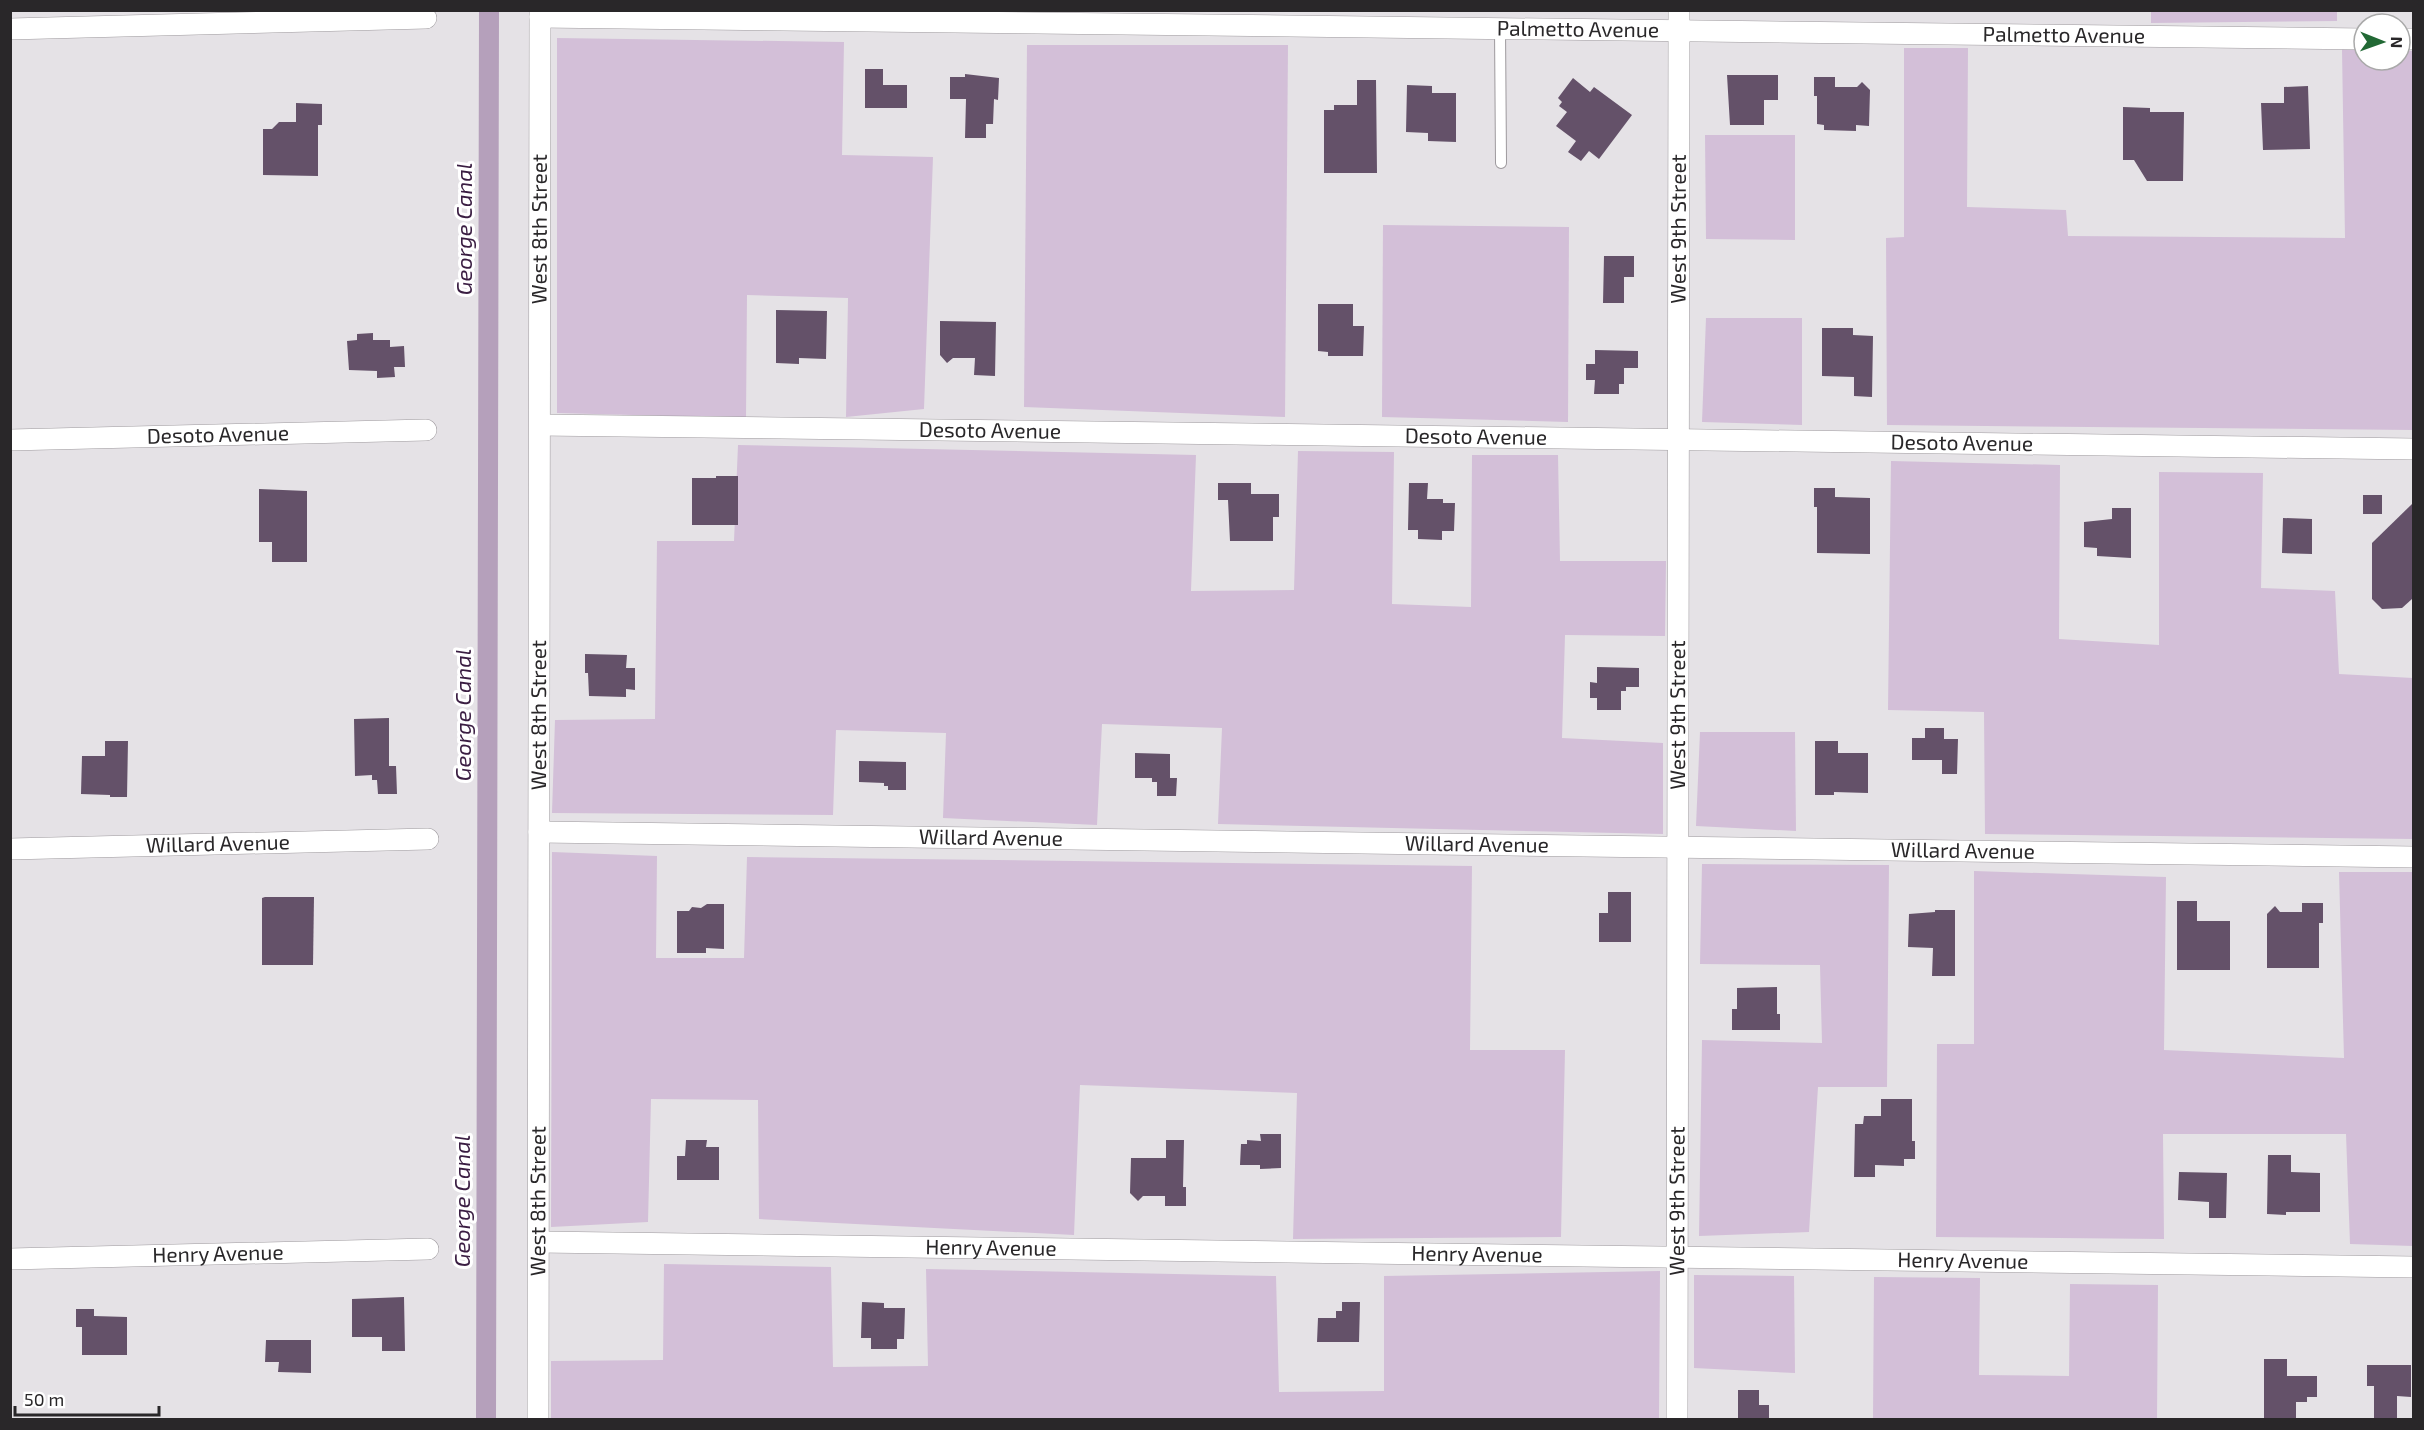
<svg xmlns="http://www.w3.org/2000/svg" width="2424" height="1430" font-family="'Exo 2',sans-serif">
  <rect width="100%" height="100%" fill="#e5e2e6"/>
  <!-- green -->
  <g fill="#d3bfd8">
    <path d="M2151 11 2337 10V21L2151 23Z"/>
    <path d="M557 38 844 42 842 155 933 157 924 409 846 417 848 298 747 295 746 418 557 413Z"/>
    <path d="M1027 45H1288L1285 417 1024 407Z"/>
    <path d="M1904 48H1968L1967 207 2066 210 2068 236 2345 238 2342 49 2364 50V60H2400V50L2413 51V430L1887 425 1886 238 1904 237Z"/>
    <path d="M1705 135H1795V240L1706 239Z"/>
    <path d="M1383 225 1569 227 1568 422 1382 417Z"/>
    <path d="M1706 318H1802V425L1702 422Z"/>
    <path d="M738 445 1196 455 1191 591 1294 590 1298 451 1394 452 1392 604 1471 607 1472 455H1558L1560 561H1666L1665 636 1565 635 1562 738 1663 743V834L1218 824 1222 728 1102 724 1097 825 943 818 946 733 836 730 833 815 552 813 555 720 655 719 657 541H734Z"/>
    <path d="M1891 461 2060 465 2059 639 2159 645V472L2263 473 2261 588 2335 591 2339 674 2413 678V839L1985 834 1984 712 1888 710Z"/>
    <path d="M1700 732H1795L1796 831 1696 826Z"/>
    <path d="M552 852 657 856 656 958H744L747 857 1472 866 1470 1050H1565L1561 1237 1293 1239 1297 1093 1080 1085 1074 1235 759 1219 758 1100 651 1099 648 1222 551 1227Z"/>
    <path d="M1702 864 1889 865 1887 1087H1818L1809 1232 1699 1236 1702 1040 1822 1043 1820 965 1700 964Z"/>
    <path d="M1974 871 2166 877 2164 1050 2344 1058 2339 872H2413V1246L2350 1244 2346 1134H2163L2164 1239 1936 1237 1937 1044H1974Z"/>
    <path d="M664 1264 831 1267 833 1367 928 1366 926 1269 1276 1276 1279 1392 1384 1391V1276L1660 1271 1659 1419H551V1361L663 1360Z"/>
    <path d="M1694 1275 1794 1276 1795 1373 1694 1368Z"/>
    <path d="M1874 1277 1980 1278 1979 1375 2069 1376 2070 1284 2158 1285 2157 1419H1873Z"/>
  </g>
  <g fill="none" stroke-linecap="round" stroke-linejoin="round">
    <!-- canal -->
    <path stroke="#b5a0bb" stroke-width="20" d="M486 1420 489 10"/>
  </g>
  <!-- building -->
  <g fill="#645169">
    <path d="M865 69H883V85H907V108H865Z"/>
    <path d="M965 74 999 78 998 100 994 99 993 124H986V138H965L966 99H950V77H965Z"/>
    <path d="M1727 75H1778V100H1764V125H1730Z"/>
    <path d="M1814 77H1835V87H1857L1862 82 1870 90 1869 126 1856 125V131L1824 130V125L1817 124V96H1814Z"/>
    <path d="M1573 78 1590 92 1594 87 1632 115 1599 159 1589 151 1581 161 1568 152 1576 141 1556 126 1567 112 1559 106 1562 102 1558 98Z"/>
    <path d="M1357 80H1376L1377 173H1324V110H1334V105H1357Z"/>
    <path d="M1407 85 1432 86V93H1456V142L1428 141V133L1406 132Z"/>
    <path d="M2308 86 2310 149 2263 150 2261 103H2284V87Z"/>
    <path d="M296 103 322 104V125H318V176L263 175V129H272L279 122H296Z"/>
    <path d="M2123 107 2150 108V112H2184L2183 181H2147L2134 160H2123Z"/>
    <path d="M1604 256H1634V277H1624V303H1603Z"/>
    <path d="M1318 304H1353V326H1364L1363 356H1328V352L1318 351Z"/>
    <path d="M776 310 827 311 826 359 799 358V364L776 363Z"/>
    <path d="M940 321 996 322 995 376 974 375 975 358H953L947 363 940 355Z"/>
    <path d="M1822 328H1853V335L1873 336 1872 397 1854 396V377L1822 376Z"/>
    <path d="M373 333V340H390V347L404 346 405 367H394L395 377 377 378V371L349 370 347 341 357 340V334Z"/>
    <path d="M1595 350 1638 351V368H1624V384H1619V394H1594L1595 380H1586V364H1595Z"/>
    <path d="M716 476H738V525H692V478H716Z"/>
    <path d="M1218 483H1251V494H1279V517H1273V541H1230L1228 500H1218Z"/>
    <path d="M1409 483H1428L1427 499H1443V503H1455L1454 531H1442V540L1418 539V530H1408Z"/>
    <path d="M1814 488H1835V497L1870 498V554L1817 553V507H1814Z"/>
    <path d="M259 489 307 491V562H272V542H259Z"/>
    <rect x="2363" y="495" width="19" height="19"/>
    <path d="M2412 504V599L2402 608 2382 609 2372 599V543Z"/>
    <path d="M2112 508H2131V558L2097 556V548L2084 547V522L2112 519Z"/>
    <path d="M2283 518 2312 519V554L2282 553Z"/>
    <path d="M585 654 627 655 626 668H635V690L626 689V697L589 696 588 673H585Z"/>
    <path d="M1597 667 1639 668V687H1626V691H1621V710H1597V698H1590V682L1597 683Z"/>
    <path d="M389 718V766H396L397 794H378L377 780H372V775L355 776 354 719Z"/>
    <path d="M1925 728H1944V739H1958L1957 774H1942V760H1912V738H1925Z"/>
    <path d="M105 741H128L127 797H110V795L81 794 82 756H105Z"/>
    <path d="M1815 741H1838V753H1868V793L1834 792V795H1815Z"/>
    <path d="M1135 753 1170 754V778H1177L1176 796H1157V782H1152V778H1135Z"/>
    <path d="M859 761 906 762V790H888V786H884V783L859 782Z"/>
    <path d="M1608 892H1631V942H1599V913H1608Z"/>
    <path d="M265 897H314L313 965H262V898Z"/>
    <path d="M2177 901H2197V921H2230V970H2177Z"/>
    <path d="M2302 903H2323V923H2319V968H2267V914L2275 906 2280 912H2302Z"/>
    <path d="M707 904H724V949L706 948V953H677V911H689L692 907 701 908Z"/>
    <path d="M1935 910H1955V976H1932L1933 948 1908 947 1909 914 1935 912Z"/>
    <path d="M1777 987V1014H1780V1030H1732V1009H1737V988Z"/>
    <path d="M1881 1099H1912V1141H1915V1159H1904V1166L1875 1165V1177H1854L1855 1124H1863L1864 1116H1881Z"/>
    <path d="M1260 1134H1281V1168L1260 1169V1165H1240L1241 1144H1247V1140L1261 1141Z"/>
    <path d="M686 1140H707L706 1147H719V1180H677V1156H685Z"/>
    <path d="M1166 1140H1184L1183 1187H1186V1206H1165V1196H1143L1138 1201 1130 1193 1131 1158H1166Z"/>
    <path d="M2268 1155H2291V1172L2320 1173V1212H2286V1215L2267 1214Z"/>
    <path d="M2179 1172 2227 1173 2226 1218H2209V1202L2178 1200Z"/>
    <path d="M404 1297 405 1351H382V1337H352V1299Z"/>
    <path d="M862 1302 884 1303V1308H905L904 1339H897V1349H871V1338H861Z"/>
    <path d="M1342 1302H1360L1359 1342H1317L1318 1318H1336V1311H1342Z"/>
    <path d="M76 1309H94V1316L127 1317V1355H82V1327H76Z"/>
    <path d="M266 1340H311V1373L278 1372 279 1362H265Z"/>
    <path d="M2264 1359H2287V1376H2317V1397H2307V1402H2296V1419H2264Z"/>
    <path d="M2367 1365H2411V1397L2397 1396V1419H2374V1386H2367Z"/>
    <path d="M1738 1390H1759V1405H1769V1419H1738Z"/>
  </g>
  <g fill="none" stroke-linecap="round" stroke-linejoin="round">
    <!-- lane casing -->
    <g stroke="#9e9a9e" stroke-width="12">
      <path id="lane" d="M1500 28 1501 163"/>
    </g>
    <!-- street casing -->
    <g stroke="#9e9a9e" stroke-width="22">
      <g id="street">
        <path id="s1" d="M540 17 2364 39"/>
        <path d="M10 29 426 18"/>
        <path d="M2400 39H2414"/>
        <path id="s2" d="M540 425 2414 449"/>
        <path id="s3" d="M10 440 426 430"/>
        <path id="s4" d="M539 832 2414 857"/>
        <path id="s5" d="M10 849 428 839"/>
        <path id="s6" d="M539 1242 2414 1267"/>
        <path id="s7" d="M10 1259 428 1249"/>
        <path id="s8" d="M538 1420 540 10"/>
        <path id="s9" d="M1677 1420 1679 10"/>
      </g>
    </g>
    <!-- lane -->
    <use href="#lane" stroke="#fff" stroke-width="10"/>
    <!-- street -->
    <use href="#street" stroke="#fff" stroke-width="21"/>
  </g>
  <g text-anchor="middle" stroke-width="6" stroke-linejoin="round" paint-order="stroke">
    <!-- street labels -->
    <g font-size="21" fill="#292729" stroke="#fff">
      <text dy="7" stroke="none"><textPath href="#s1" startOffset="1038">Palmetto Avenue</textPath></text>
      <text dy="7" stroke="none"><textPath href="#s1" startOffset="1524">Palmetto Avenue</textPath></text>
      <text dy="7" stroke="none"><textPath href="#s8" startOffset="1191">West 8th Street</textPath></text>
      <text dy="7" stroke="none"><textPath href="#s9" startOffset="1191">West 9th Street</textPath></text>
      <text dy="7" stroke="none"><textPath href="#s2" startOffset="450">Desoto Avenue</textPath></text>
      <text dy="7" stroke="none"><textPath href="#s3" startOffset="208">Desoto Avenue</textPath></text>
      <text dy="7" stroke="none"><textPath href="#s2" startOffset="936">Desoto Avenue</textPath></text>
      <text dy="7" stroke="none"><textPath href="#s2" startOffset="1422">Desoto Avenue</textPath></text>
      <text dy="7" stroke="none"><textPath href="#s8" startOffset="705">West 8th Street</textPath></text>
      <text dy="7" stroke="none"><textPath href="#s9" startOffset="705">West 9th Street</textPath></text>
      <text dy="7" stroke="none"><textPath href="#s4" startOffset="452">Willard Avenue</textPath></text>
      <text dy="7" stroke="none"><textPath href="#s5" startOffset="208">Willard Avenue</textPath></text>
      <text dy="7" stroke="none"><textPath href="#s4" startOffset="938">Willard Avenue</textPath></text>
      <text dy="7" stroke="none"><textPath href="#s4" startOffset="1424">Willard Avenue</textPath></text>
      <text dy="7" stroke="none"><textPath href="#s8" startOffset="219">West 8th Street</textPath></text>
      <text dy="7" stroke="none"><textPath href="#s9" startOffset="219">West 9th Street</textPath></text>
      <text dy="7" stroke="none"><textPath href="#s6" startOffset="452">Henry Avenue</textPath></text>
      <text dy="7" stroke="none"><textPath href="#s7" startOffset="208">Henry Avenue</textPath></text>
      <text dy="7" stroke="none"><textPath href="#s6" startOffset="938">Henry Avenue</textPath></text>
      <text dy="7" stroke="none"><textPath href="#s6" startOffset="1424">Henry Avenue</textPath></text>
    </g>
    <!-- water labels -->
    <g font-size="22" font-style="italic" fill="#3a1d42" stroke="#fff">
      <text transform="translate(464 229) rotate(-90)" y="8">George Canal</text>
      <text transform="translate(463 715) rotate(-90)" y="8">George Canal</text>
      <text transform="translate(462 1201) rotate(-90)" y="8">George Canal</text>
    </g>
  </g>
  <!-- border -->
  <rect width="2424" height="1430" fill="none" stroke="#292729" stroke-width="24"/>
  <!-- north arrow -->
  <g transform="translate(2382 42) rotate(91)"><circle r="28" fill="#ffffff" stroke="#a9a9a9" stroke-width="1.5"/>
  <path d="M0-4.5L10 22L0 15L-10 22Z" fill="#226935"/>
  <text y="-9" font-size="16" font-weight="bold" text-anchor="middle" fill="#292729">N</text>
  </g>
  <!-- scale -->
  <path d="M15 1406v9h144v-9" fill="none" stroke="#292729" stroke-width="3"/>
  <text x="24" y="1406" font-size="18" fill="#292729" stroke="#ffffff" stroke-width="4.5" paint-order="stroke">50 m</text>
</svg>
